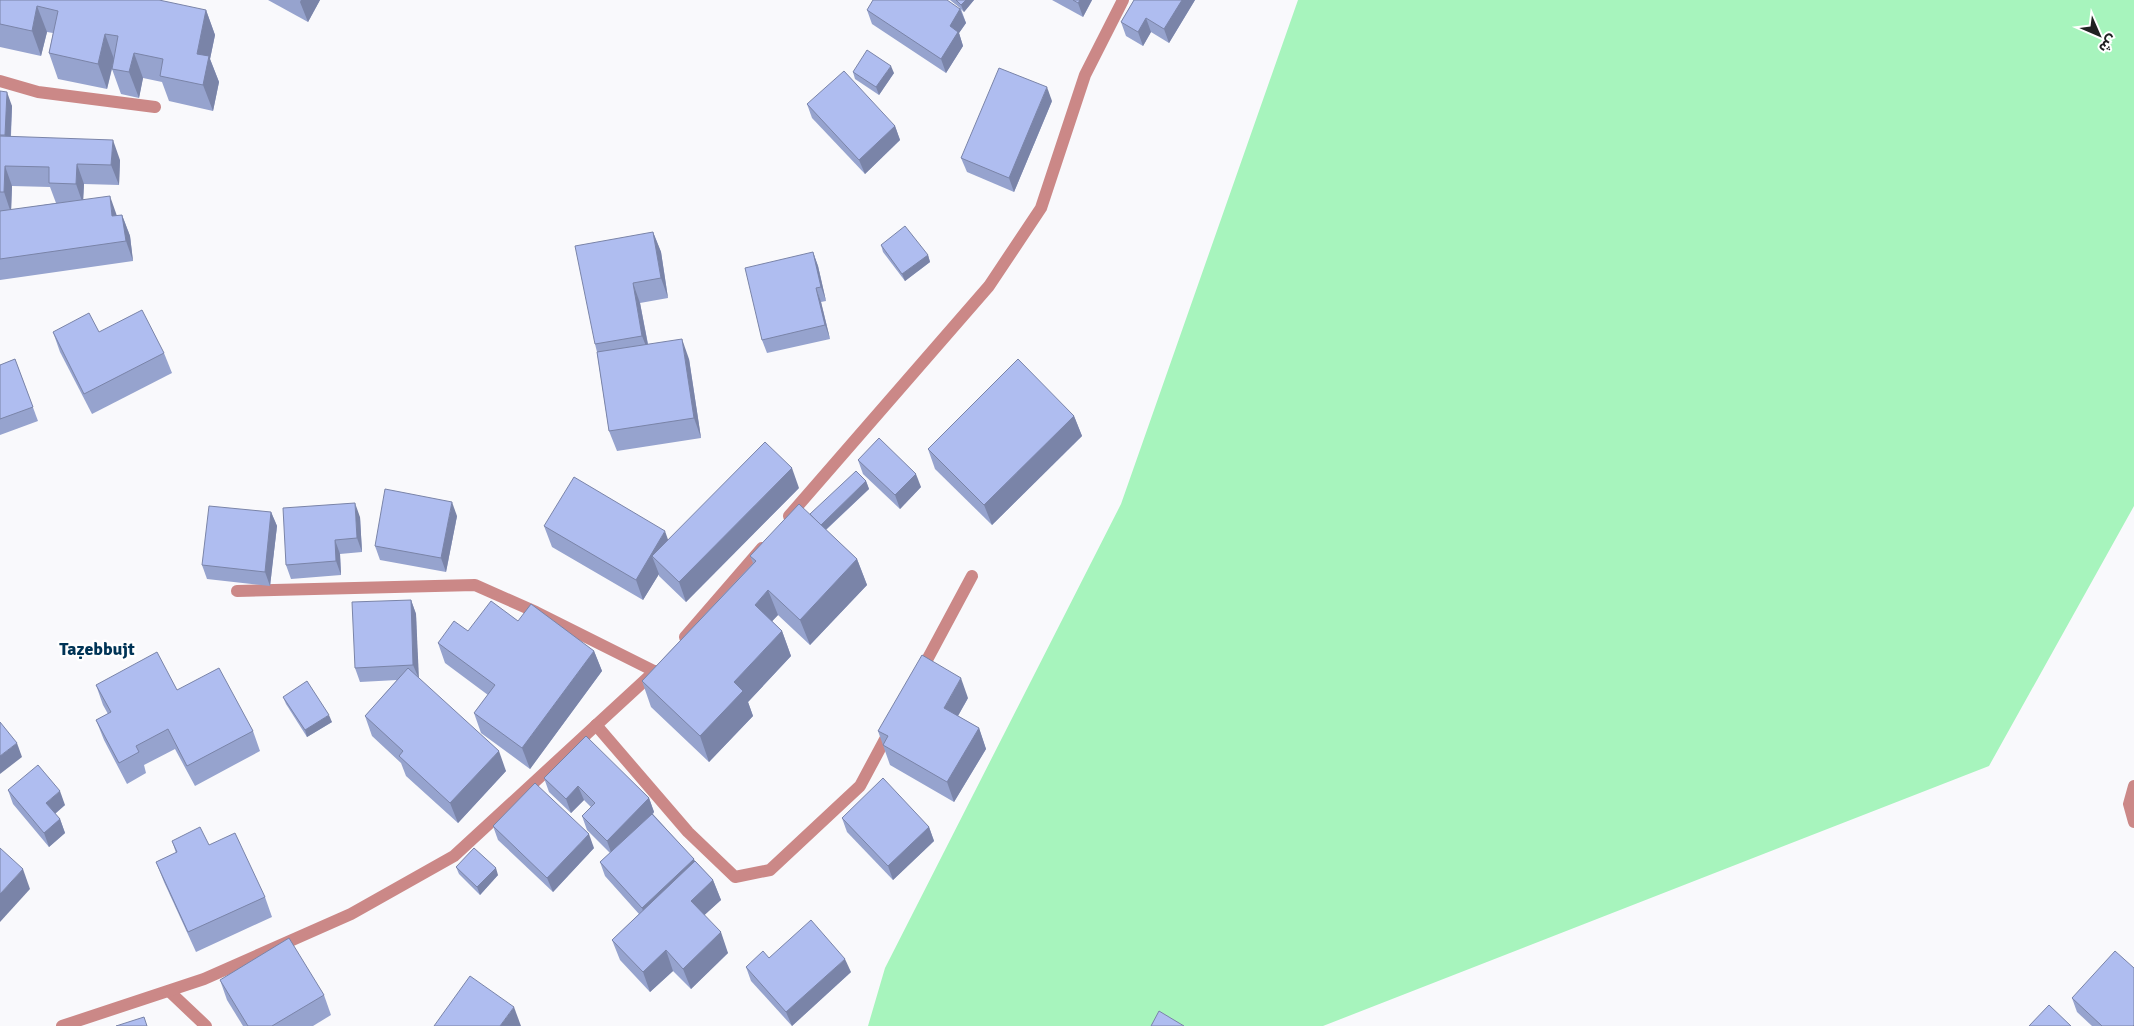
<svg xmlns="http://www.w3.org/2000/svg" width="2134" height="1026" font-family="Signika,'Noto Sans Arabic',sans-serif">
  <rect width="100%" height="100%" fill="#f9f9fc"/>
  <!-- green -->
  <path fill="#a7f4bd" d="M1298 0H2134V506L1989 766 1323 1026H868L885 968 1121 504Z"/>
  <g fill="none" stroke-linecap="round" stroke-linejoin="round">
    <!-- minor -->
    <g stroke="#cb8887" stroke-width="12">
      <path d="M0 81 38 92 155 107"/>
      <path d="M789 516 989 286 1041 208 1085 75 1123 0"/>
      <path d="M237 591 475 585 536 612 654 671"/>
      <path d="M685 637 762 548"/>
      <path d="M920 673 972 576"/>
      <path d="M596 725 688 832 735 877 770 870 860 786 890 730"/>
      <path d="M2134 786 2129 804 2134 822"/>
      <path d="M169 991 206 1026"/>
      <path d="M62 1026 204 979 351 914 454 856 655 671"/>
    </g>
  </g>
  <!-- wall -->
  <g fill="#96a3ce" fill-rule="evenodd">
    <path d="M0 0 206 10 215 35 210 59 219 82 213 111 169 101 162 82 143 78 139 98 121 94 112 69 107 89 58 79 49 53 53 33 47 32 41 56 0 47Z"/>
    <path d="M268 0H320L308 22Z"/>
    <path d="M950 0H974L964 12 961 9 966 23 959 33 963 46 946 73 872 24 867 10 960 8Z"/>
    <path d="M1052 0H1092L1083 17Z"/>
    <path d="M1134 0H1195L1169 43 1151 32 1143 46 1126 36 1121 22Z"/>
    <path d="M853 72 894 73 879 95 855 79Z"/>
    <path d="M0 91 12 106 11 136 120 160 119 185 84 184 83 199 117 216 122 215 130 236 133 261 0 280ZM12 186 50 187 56 203 11 210Z"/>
    <path d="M1052 101 1014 192 967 172 961 158Z"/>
    <path d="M807 104 895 126 900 140 865 174 812 118Z"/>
    <path d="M653 232 661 252 668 298 640 303 648 344 689 359 701 438 617 451 609 431 597 352 595 344Z"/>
    <path d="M881 245 928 255 930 262 905 281 883 252Z"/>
    <path d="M813 252 818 266 826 301 821 302 830 339 767 353 762 340Z"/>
    <path d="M53 332 164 353 172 373 92 414 60 352Z"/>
    <path d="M15 359 38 421 0 435V365Z"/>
    <path d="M1074 416 1082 436 992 525 935 469 928 449Z"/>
    <path d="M858 460 921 487 900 509 863 474Z"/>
    <path d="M866 481 869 489 826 530 857 559 867 585 810 645 778 615 772 621 782 631 791 656 748 702 753 716 709 762 651 707 642 681 753 563 750 556 810 514Z"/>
    <path d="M799 488 686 602 659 576V574L643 600 552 547 544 526 668 540Z"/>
    <path d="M271 512 277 526 270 586 207 579 202 565Z"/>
    <path d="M457 516 446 572 380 560 375 546Z"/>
    <path d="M360 517 362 552 340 554 341 575 291 579 286 565Z"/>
    <path d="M411 600 416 614 418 677 506 771 458 823 406 776 401 763 372 736 365 716 397 680 360 682 355 668Z"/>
    <path d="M518 621 594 651 602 671 530 769 481 733 474 713 488 695 445 663 438 643 468 631Z"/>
    <path d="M96 685 177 690 253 731 260 751 195 786 175 749 144 765 146 773 127 784 104 740 96 720 108 714 103 705Z"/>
    <path d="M283 697 332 722 307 737 286 704Z"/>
    <path d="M968 698 958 716 979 728 986 749 954 802 890 765 878 731Z"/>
    <path d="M544 778 649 798 654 812 653 814 695 861 713 880 721 900 704 915 728 953 691 989 673 971 650 992 620 960 612 940 639 914 605 876 600 862 610 853 587 830 582 816 591 807 584 800 571 813 549 792Z"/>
    <path d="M8 790 65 805 55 814 60 819 65 833 49 847 13 804Z"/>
    <path d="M842 818 929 827 934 841 893 880 847 832Z"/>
    <path d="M493 826 594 848 553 892 498 840Z"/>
    <path d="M172 841 209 845 265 897 272 917 196 952 164 882 156 862 176 853Z"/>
    <path d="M456 867 498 875 480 895 459 874Z"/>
    <path d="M769 958 851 972 792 1026 751 981 746 967Z"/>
    <path d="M220 980 324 995 331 1015 313 1026H243L227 1000Z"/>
    <path d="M2072 998 2134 1026H2092L2077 1012Z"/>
  </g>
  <!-- shaded-wall -->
  <g fill="#7a84a8">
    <path d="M301 0H320L308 22 300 2Z"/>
    <path d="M966 0H974L964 12 961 5Z"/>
    <path d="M1080 0H1092L1083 17 1078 3Z"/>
    <path d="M1182 0H1195L1169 43 1164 29Z"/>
    <path d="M37 6 47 32 41 56 32 31Z"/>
    <path d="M960 9 966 23 959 33 963 46 946 73 941 59 950 26Z"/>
    <path d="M206 10 215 35 210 59 219 82 213 111 203 85 197 54Z"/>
    <path d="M1146 18 1151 32 1143 46 1138 32Z"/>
    <path d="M105 34 114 59 107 89 98 64Z"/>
    <path d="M134 53 143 78 139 98 129 72Z"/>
    <path d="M891 66 894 73 879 95 876 87Z"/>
    <path d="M1047 87 1052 101 1014 192 1009 178Z"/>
    <path d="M7 92 12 106 10 149 5 135Z"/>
    <path d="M895 126 900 140 865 174 859 160Z"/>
    <path d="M113 140 120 160 119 185 111 165Z"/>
    <path d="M77 164 84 184 83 204 76 184Z"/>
    <path d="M5 166 12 186 11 213 4 192Z"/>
    <path d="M110 196 117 216H112Z"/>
    <path d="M122 215 130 236 133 261 126 241Z"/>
    <path d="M653 232 661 252 668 298 661 278Z"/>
    <path d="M813 252 818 266 826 301 821 287Z"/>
    <path d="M928 255 930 262 905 281 902 274Z"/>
    <path d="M633 283 640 303 650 356 642 336Z"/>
    <path d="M816 288 821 302 830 339 825 325Z"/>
    <path d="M682 339 689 359 701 438 694 418Z"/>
    <path d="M1074 416 1082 436 992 525 984 505Z"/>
    <path d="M792 468 799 488 686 602 679 582Z"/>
    <path d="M916 474 921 487 900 509 895 495Z"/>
    <path d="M866 481 869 489 819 536 817 529Z"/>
    <path d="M452 502 457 516 446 572 441 558Z"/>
    <path d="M355 503 360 517 362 552 357 538Z"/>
    <path d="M271 512 277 526 270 586 265 572Z"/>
    <path d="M665 531 672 551 652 556 659 574 643 600 636 580Z"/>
    <path d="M335 540 340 554 341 575 336 561Z"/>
    <path d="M857 559 867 585 810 645 800 620Z"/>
    <path d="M768 590 778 615 764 630 755 605Z"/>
    <path d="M411 600 416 614 419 679 413 665Z"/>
    <path d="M782 631 791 656 748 702 753 716 709 762 700 736 734 682Z"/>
    <path d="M594 651 602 671 530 769 522 748Z"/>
    <path d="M961 678 968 698 951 728 944 708Z"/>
    <path d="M329 715 332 722 307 737 305 730Z"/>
    <path d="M979 728 986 749 954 802 947 782Z"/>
    <path d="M17 743 22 757 0 774V756Z"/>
    <path d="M499 751 506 771 458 823 450 803Z"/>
    <path d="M578 786 584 800 571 813 566 799Z"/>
    <path d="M60 791 65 805 51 817 46 803Z"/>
    <path d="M649 798 654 812 612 855 607 841Z"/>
    <path d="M60 819 65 833 49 847 44 833Z"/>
    <path d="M929 827 934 841 893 880 888 866Z"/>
    <path d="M589 834 594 848 553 892 547 878Z"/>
    <path d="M694 859 699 873 647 922 642 908Z"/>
    <path d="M496 868 498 875 480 895 477 887Z"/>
    <path d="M23 869 30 889 0 922V894Z"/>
    <path d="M713 880 721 900 698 921 691 901Z"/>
    <path d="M721 932 728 953 691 989 683 969Z"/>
    <path d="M666 950 673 971 650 992 643 972Z"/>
    <path d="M845 959 851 972 792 1026 786 1012Z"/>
    <path d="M514 1007 521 1026H500Z"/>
  </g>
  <!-- building -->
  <g fill="#afbdf0" stroke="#7a84a8">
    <path d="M0 0H159L206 10 197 54 209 56 203 85 160 76 163 59 134 53 129 72 112 69 118 36 105 34 98 64 49 53 58 11 37 6 32 31 0 24Z"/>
    <path d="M873 0H947L960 9 950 26 958 32 941 59 867 10Z"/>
    <path d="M956 0H966L961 5Z"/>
    <path d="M1073 0H1080L1078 3Z"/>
    <path d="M1134 0H1182L1164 29 1146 18 1138 32 1121 22Z"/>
    <path d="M867 50 891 66 876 87 853 72Z"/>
    <path d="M999 68 1047 87 1009 178 961 158Z"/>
    <path d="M844 71 895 126 859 160 807 104Z"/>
    <path d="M0 91 7 92 5 135H0Z"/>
    <path d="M0 136 113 140 111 165 77 164 76 184 49 183V167L5 166 4 192H0Z"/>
    <path d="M110 196 112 216 122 215 126 241 0 259V211Z"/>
    <path d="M905 226 928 255 902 274 881 245Z"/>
    <path d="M653 232 661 278 633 283 642 336 595 344 575 246Z"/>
    <path d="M813 252 821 287 816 288 825 325 762 340 745 268Z"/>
    <path d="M142 310 164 353 84 394 53 332 89 313 99 332Z"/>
    <path d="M682 339 694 418 609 431 597 352Z"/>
    <path d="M15 359 33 407 0 419V365Z"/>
    <path d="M1018 359 1074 416 984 505 928 449Z"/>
    <path d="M879 438 916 474 895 495 858 460Z"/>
    <path d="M765 442 792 468 679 582 652 556Z"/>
    <path d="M856 471 866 481 821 525 810 514Z"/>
    <path d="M574 477 665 531 636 580 544 526Z"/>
    <path d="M385 489 452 502 441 558 375 546Z"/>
    <path d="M355 503 357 538 335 540 336 561 286 565 283 508Z"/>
    <path d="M799 504 857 559 800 620 768 590 755 605 782 631 734 682 743 691 700 736 642 681 756 561 750 556Z"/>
    <path d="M209 506 271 512 265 572 202 565Z"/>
    <path d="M411 600 413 665 355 668 352 602Z"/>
    <path d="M491 601 518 621 531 604 594 651 522 748 474 713 495 685 438 643 454 621 468 631Z"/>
    <path d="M157 652 177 690 219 668 253 731 187 766 168 729 136 746 139 752 119 763 96 720 111 712 96 685Z"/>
    <path d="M922 655 961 678 944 708 979 728 947 782 883 745 888 736 878 731Z"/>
    <path d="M408 668 499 751 450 803 399 756 403 751 365 716Z"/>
    <path d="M307 681 329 715 305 730 283 697Z"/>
    <path d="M0 722 17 743 0 756Z"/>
    <path d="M586 736 649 798 607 841 582 816 595 803 578 786 566 799 544 778Z"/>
    <path d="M38 765 60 791 46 803 60 819 44 833 8 790Z"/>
    <path d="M883 778 929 827 888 866 842 818Z"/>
    <path d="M535 783 589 834 547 878 493 826Z"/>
    <path d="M652 814 694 859 642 908 600 862Z"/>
    <path d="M200 827 209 845 235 833 265 897 188 932 156 862 177 852 172 841Z"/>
    <path d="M0 848 23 869 0 894Z"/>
    <path d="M474 848 496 868 477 887 456 867Z"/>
    <path d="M695 861 713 880 691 901 721 932 683 969 666 950 643 972 612 940Z"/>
    <path d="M811 920 845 959 786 1012 746 967 763 951 769 958Z"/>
    <path d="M289 938 324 995 272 1026H248L220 980Z"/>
    <path d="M2115 951 2134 968V1025L2133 1026H2102L2072 998Z"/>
    <path d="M470 976 514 1007 500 1026H434Z"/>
    <path d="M2049 1005 2071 1026H2029Z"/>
    <path d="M1159 1011 1184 1026H1151Z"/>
    <path d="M144 1017 147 1026H116Z"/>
  </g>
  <g text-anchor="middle" stroke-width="5" stroke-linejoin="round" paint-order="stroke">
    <!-- district labels -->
    <g font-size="18" font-weight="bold" fill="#003456" stroke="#fff">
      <text x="97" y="655">Taẓebbujt</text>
    </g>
  </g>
  <!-- north arrow -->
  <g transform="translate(2099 35) rotate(135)" stroke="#ffffff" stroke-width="4" paint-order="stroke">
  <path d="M0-4L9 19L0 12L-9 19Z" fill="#202122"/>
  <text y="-8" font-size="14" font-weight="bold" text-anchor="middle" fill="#202122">ش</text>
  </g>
</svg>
